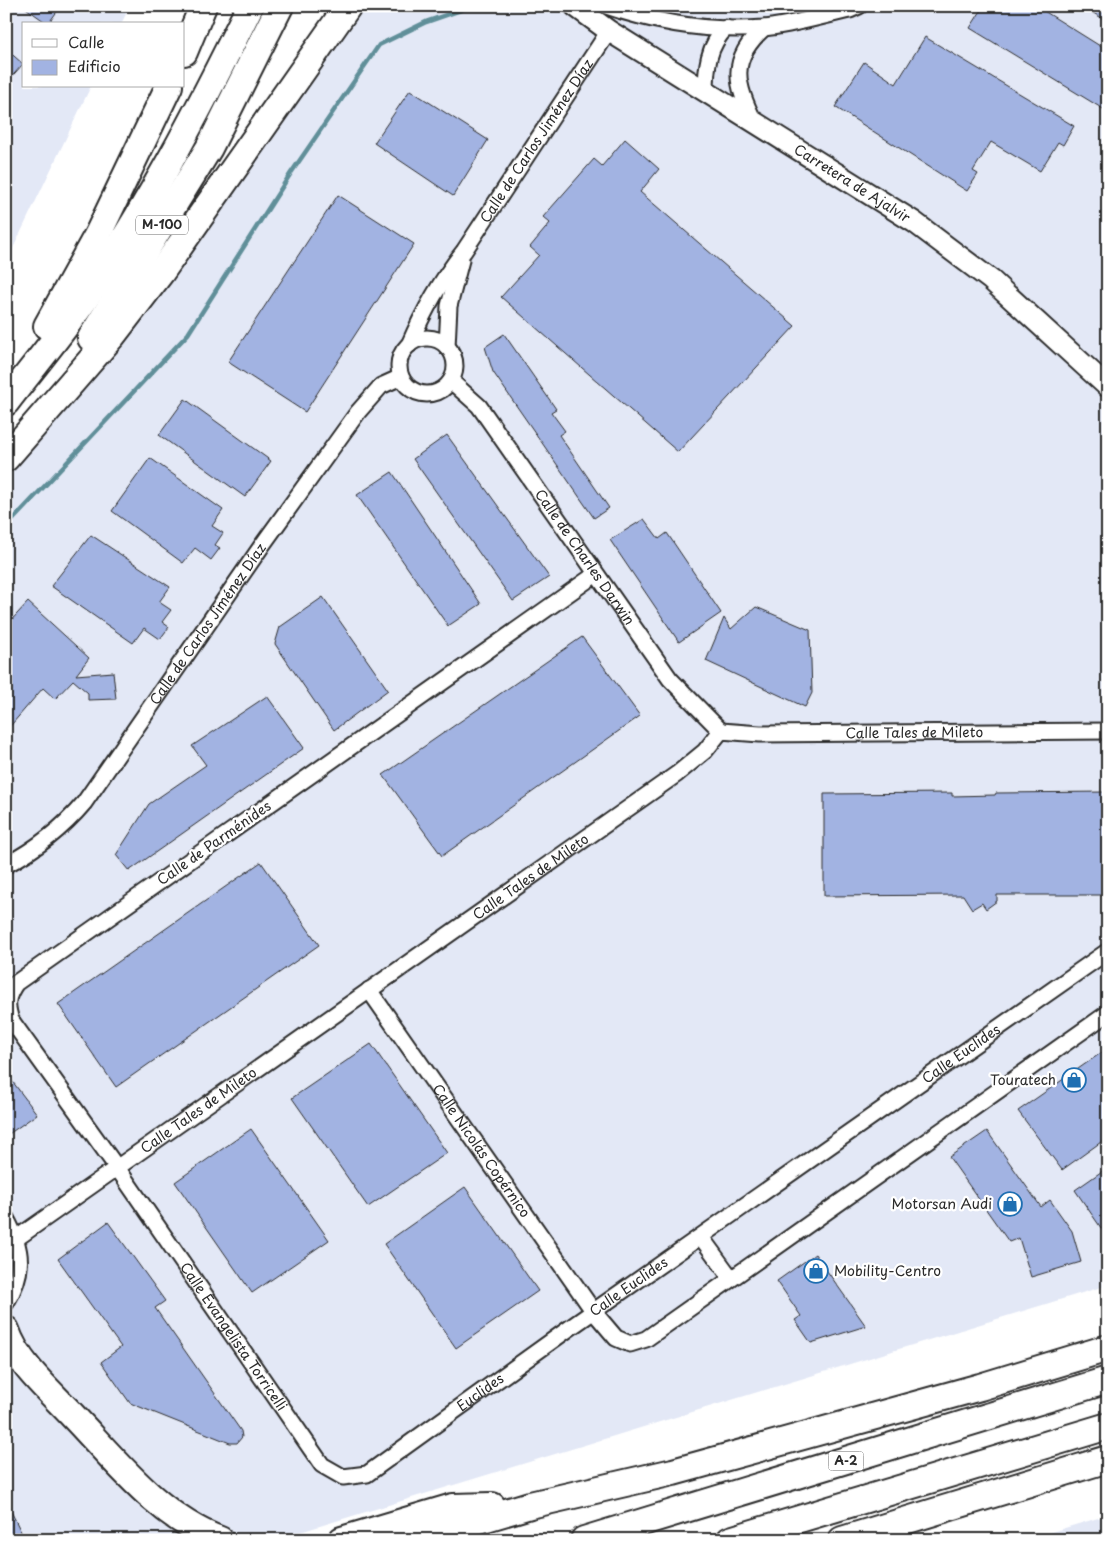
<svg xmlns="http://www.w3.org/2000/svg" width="1114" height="1546" font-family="'Playpen Sans',sans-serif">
  <rect width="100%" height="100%" fill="#fff"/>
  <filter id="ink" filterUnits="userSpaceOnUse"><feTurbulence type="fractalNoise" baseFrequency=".02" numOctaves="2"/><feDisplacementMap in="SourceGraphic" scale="10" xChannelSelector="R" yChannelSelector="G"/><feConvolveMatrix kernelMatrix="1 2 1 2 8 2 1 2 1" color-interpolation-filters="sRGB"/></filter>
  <g filter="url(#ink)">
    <!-- built -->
    <g fill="#e3e8f6">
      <path d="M6 6H130L121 24H24V86H91L6 263Z"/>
      <path d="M348 6H1108V1285L274 1540H6V458Z"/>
      <path d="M1108 1515V1540H1025Z"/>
    </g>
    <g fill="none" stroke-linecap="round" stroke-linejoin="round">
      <!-- stream -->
      <path stroke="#608f99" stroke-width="4.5" d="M6 527 188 334 291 173 379 45 426 22 472 6"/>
    </g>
    <!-- building -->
    <g fill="#a2b3e2" stroke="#2b2b2b">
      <path d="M23 6H61L48 24Z"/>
      <path d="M984 6H1036L1108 51V112L970 28Z"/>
      <path d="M1082 6H1108V22Z"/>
      <path d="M925 37 1074 126 1063 145 1058 142 1040 171 991 142 973 171 978 174 967 191 835 107 864 62 896 84Z"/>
      <path d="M6 49 23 64 6 83Z"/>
      <path d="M410 90 488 140 453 196 374 143Z"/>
      <path d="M625 139 659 169 640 192 795 326 678 452 501 297 539 255 530 247 550 223 543 217 594 159 602 166Z"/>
      <path d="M338 195 414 244 305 412 228 362Z"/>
      <path d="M504 334 556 409 551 412 565 431 559 435 609 508 594 518 493 372 485 347Z"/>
      <path d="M185 399 271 461 245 497 159 435Z"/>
      <path d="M447 435 549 577 513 601 413 459Z"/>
      <path d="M150 458 223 510 212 526 223 533 215 545 220 548 211 560 195 548 183 563 112 511Z"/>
      <path d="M392 472 481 604 448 626 357 495Z"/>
      <path d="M644 519 659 539 667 533 721 613 679 642 610 540Z"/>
      <path d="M91 535 170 587 159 602 171 610 162 622 169 627 160 639 144 628 133 643 51 586Z"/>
      <path d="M323 597 388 690 334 730 275 644 280 627Z"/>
      <path d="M28 602 89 658 76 675 113 672 116 699 88 700V693L73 680 55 699 43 688 6 731V626Z"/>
      <path d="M756 607 810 630 812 693 805 707 706 661 724 618 731 629Z"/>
      <path d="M582 637 640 716 442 856 383 775Z"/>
      <path d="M267 696 304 748 129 871 116 855 149 804 206 765 192 746Z"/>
      <path d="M1108 792V895H997V901L986 909 982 903 972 909 963 895 824 896V794L952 793V796L995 795 996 793Z"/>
      <path d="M261 862 319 945 116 1087 58 1004Z"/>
      <path d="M371 1044 447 1153 368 1207 292 1098Z"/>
      <path d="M1108 1048V1137L1062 1170 1018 1111Z"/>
      <path d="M6 1073 37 1114 6 1136Z"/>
      <path d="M251 1129 329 1240 252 1293 175 1182Z"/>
      <path d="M987 1131 1041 1207 1050 1200 1072 1231 1081 1262 1031 1277 1019 1238 1009 1242 949 1157Z"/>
      <path d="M1108 1167V1238L1075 1190Z"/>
      <path d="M465 1187 538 1291 456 1348 384 1244Z"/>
      <path d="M108 1222 165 1301 155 1308 241 1431 242 1437 237 1443H230L130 1403 101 1362 121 1347 58 1259Z"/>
      <path d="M815 1254 866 1326 811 1343 795 1320 801 1316 777 1281Z"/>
      <path d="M6 1501 25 1540H6Z"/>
    </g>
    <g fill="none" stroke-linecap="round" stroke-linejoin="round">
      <!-- street casing -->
      <g stroke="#2b2b2b" stroke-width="19">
        <g id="street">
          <path d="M606 6C656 23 711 32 764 28 792 25 822 16 850 10L859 6"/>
          <path d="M706 93C706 67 708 46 726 28"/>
          <path d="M755 123C735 84 729 59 764 28"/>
          <circle cx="427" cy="366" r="28"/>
          <path id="s1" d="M409 345C424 310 441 280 464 251L609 31"/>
          <path d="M447 347 449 306 461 260"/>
          <path id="s2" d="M451 381 479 406 670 679 721 731"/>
          <path id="s3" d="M596 574 16 983C6 997 6 1005 11 1020L118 1169 322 1465 343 1477 367 1474 574 1325 1108 951"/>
          <path id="s4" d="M6 865C36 849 62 829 84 803L263 544 358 412 381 386 401 377"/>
          <path id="s5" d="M369 990 594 1312 616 1338 630 1344 646 1339 1108 1013"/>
          <path d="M6 1218C23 1249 25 1272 6 1303"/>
          <path d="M701 1237 731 1278"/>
          <path id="s6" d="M17 1238 677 774 705 751 721 731 760 734 1108 731"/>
        </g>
      </g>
      <!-- secondary casing -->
      <g stroke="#2b2b2b" stroke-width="24">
        <g id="secondary">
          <path id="s7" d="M575 6 609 31 914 222 991 280 1108 387"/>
        </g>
      </g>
      <!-- highway casing -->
      <g stroke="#2b2b2b" stroke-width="30">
        <g id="highway">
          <path d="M184 52 203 6"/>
          <path d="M47 326 98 234 169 86"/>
          <path d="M91 338 209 148 280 6"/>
          <path d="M6 402C30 371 55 341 78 309 144 216 200 108 250 6"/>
          <path d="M6 458 112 336 162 271 348 6"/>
          <path d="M6 1330C18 1365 49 1390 73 1416 116 1461 160 1518 220 1540"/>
          <path d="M342 1540 453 1507 492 1506"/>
          <path d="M412 1540 530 1505 673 1472 980 1387 1108 1348"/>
          <path d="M584 1540 1108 1380"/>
          <path d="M730 1540 1108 1426"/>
          <path d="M842 1540 1108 1459"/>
        </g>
      </g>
      <!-- street -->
      <use href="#street" stroke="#fff" stroke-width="15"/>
      <!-- secondary -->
      <use href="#secondary" stroke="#fff" stroke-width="20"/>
      <!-- highway -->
      <use href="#highway" stroke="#fff" stroke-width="26"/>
    </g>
  </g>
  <!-- icons -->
  <defs>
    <g id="shop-ring" transform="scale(1.25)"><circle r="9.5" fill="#fff" stroke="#1f6fb2" stroke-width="1.5"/><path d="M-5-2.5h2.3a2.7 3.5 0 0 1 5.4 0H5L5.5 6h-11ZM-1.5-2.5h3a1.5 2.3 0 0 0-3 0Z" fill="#1f6fb2"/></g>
  </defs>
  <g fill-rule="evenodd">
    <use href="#shop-ring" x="1074" y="1080"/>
    <use href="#shop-ring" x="1010" y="1204"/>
    <use href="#shop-ring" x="816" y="1271"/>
  </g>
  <g text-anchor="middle" stroke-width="4.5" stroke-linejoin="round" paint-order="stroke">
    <!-- shield labels -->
    <g fill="#fff" stroke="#6b6b6b" stroke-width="1">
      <rect x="136" y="215.5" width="52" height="19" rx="4"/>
      <rect x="828.5" y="1451.5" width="35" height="19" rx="4"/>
    </g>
    <g font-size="12" font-weight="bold" fill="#2b2b2b">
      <text x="162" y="229">M-100</text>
      <text x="846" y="1465">A-2</text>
    </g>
    <!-- street labels -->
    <g font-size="14" fill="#2b2b2b" stroke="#fff">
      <text dy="5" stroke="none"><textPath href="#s1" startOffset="241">Calle de Carlos Jiménez Díaz</textPath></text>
      <text dy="5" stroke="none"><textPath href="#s7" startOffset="329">Carretera de Ajalvir</textPath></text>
      <text dy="5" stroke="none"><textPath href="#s2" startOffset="222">Calle de Charles Darwin</textPath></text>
      <text dy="5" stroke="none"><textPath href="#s4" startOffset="318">Calle de Carlos Jiménez Díaz</textPath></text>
      <text dy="5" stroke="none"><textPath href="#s6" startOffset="1062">Calle Tales de Mileto</textPath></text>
      <text transform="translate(214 843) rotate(-35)" y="5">Calle de Parménides</text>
      <text dy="5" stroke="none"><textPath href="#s6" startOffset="628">Calle Tales de Mileto</textPath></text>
      <text dy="5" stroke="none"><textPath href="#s3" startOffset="2068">Calle Euclides</textPath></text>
      <text dy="5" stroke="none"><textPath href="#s6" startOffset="222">Calle Tales de Mileto</textPath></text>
      <text dy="5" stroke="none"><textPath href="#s5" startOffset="196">Calle Nicolás Copérnico</textPath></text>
      <text dy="5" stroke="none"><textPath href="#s3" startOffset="1662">Calle Euclides</textPath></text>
      <text dy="5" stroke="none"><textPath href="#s3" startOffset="1136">Calle Evangelista Torricelli</textPath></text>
      <text dy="5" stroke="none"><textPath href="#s3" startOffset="1480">Euclides</textPath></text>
    </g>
    <!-- poi labels -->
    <g font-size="14" fill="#2b2b2b" stroke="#fff" text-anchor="end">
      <text x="1056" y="1085">Touratech</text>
      <text x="992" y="1209">Motorsan Audi</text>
      <text x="834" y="1276" text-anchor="start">Mobility-Centro</text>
    </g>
  </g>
  <!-- margin -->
  <rect width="1114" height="1546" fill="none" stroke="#fff" stroke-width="25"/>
  <rect x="12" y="12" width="1089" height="1521" fill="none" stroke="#2b2b2b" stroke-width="2" filter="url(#ink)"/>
  <!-- legend -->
  <rect x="22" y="22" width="162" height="65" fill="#ffffff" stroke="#aaaaaa"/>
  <rect x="32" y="39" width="25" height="8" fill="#ffffff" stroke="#aaaaaa"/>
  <text x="68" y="48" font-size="15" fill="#2b2b2b">Calle</text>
  <rect x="32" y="60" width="25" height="15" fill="#a2b3e2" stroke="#aaaaaa"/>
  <text x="68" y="72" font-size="15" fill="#2b2b2b">Edificio</text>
</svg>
